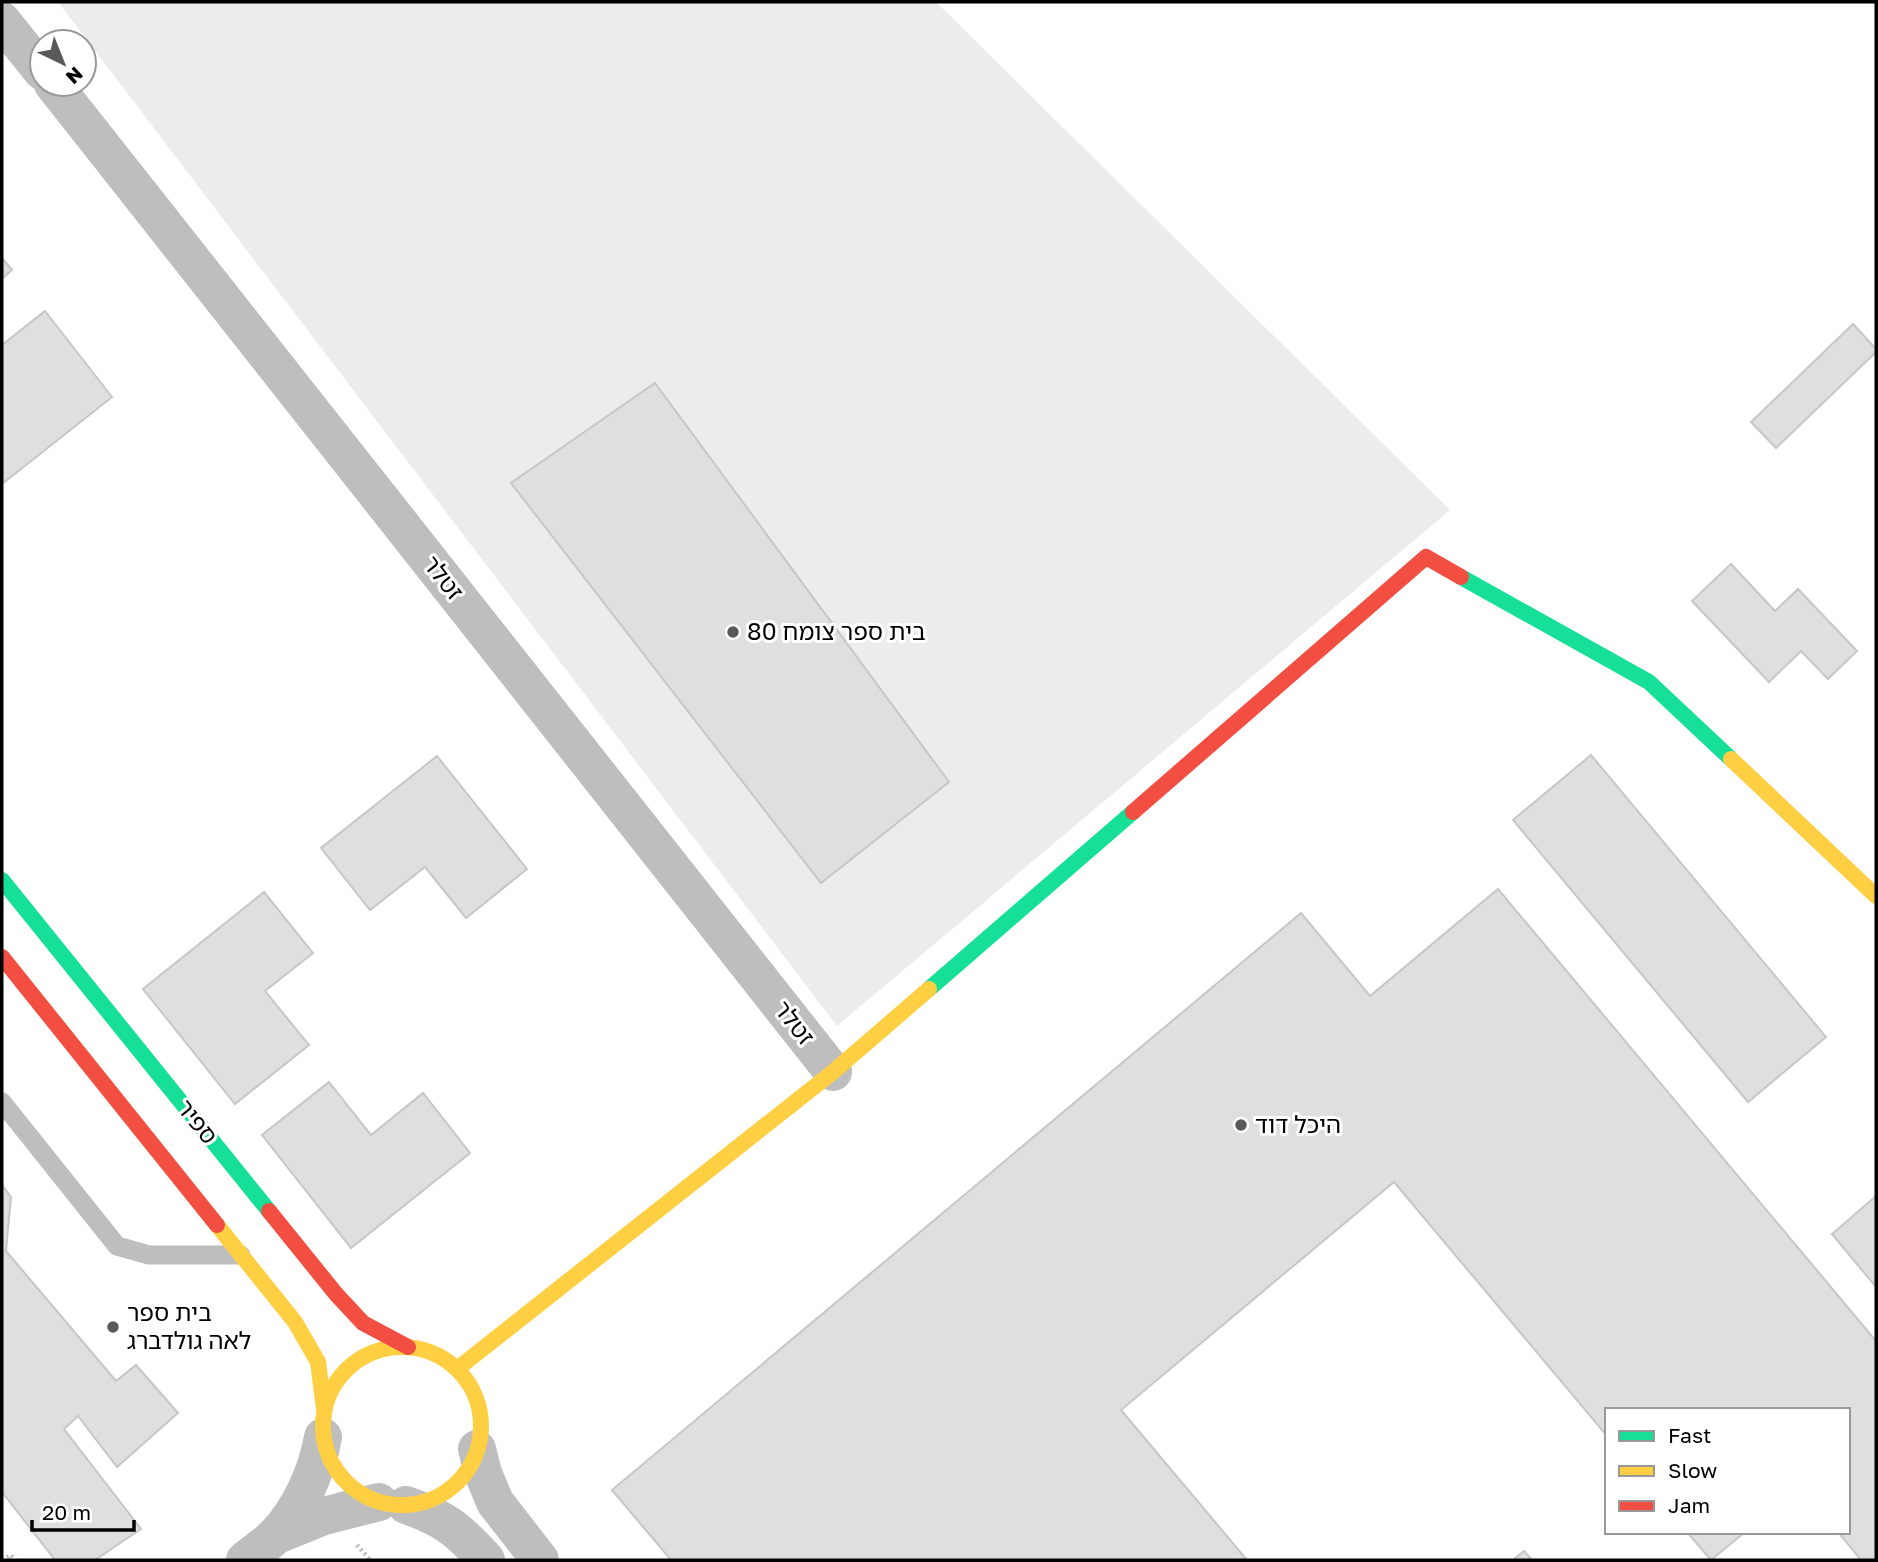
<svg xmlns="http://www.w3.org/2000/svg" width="1878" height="1562" font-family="'Golos Text','Noto Sans Hebrew',sans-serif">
  <rect width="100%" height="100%" fill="#fff"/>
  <!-- green -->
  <path fill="#ececec" d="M58 2H936L1450 510 837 1026Z"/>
  <!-- building -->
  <g fill="#dfdfdf" stroke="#c7c7c7" stroke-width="2">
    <path d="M2 258 12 270 2 279Z"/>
    <path d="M45 311 112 397 2 484V345Z"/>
    <path d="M1853 324 1876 349V352L1776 448 1751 422Z"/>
    <path d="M655 383 949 782 821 883 511 483Z"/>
    <path d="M1731 564 1775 611 1798 589 1857 651 1828 679 1801 651 1769 682 1692 601Z"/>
    <path d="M1591 755 1826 1037 1748 1102 1513 820Z"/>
    <path d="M437 756 527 869 466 918 425 867 370 910 321 848Z"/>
    <path d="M1498 889 1876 1341V1560H1861L1838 1532H1848V1410H1607V1436L1394 1182 1121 1410 1247 1560H671L612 1490 1301 913 1370 996Z"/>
    <path d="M264 892 313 953 265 991 309 1045 235 1104 143 989Z"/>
    <path d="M329 1082 371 1135 423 1093 470 1153 351 1248 262 1135Z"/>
    <path d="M2 1185 11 1197 6 1251 116 1381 136 1365 178 1413 117 1467 78 1416 64 1429 141 1529 95 1560H55L2 1492Z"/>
    <path d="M1876 1196V1287L1832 1234Z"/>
    <path d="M1687 1532H1745L1711 1560Z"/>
    <path d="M1524 1551 1532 1560H1513Z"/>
  </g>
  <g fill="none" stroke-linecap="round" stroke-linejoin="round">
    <!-- path -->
    <g stroke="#b9b9b9" stroke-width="4.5" stroke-dasharray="2 3.5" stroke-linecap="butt">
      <path d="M357 1545 370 1560"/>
      <path d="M2 1560 11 1555 15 1560"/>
    </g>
    <!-- lane -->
    <path stroke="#bebebe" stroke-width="19" d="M2 1102 117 1246 149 1255H241"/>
    <!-- street -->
    <g stroke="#bebebe" stroke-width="38">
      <path d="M2 21 42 71"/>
      <path d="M53 84 833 1072"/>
      <path d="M477 1449 483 1473 495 1502 540 1560"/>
      <path d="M406 1505C444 1518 459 1530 486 1560"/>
      <path d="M275 1536 324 1516 379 1502"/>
      <path d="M245 1560C255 1552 266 1545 275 1536 300 1510 317 1472 323 1437"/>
    </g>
    <!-- fast -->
    <g stroke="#16e098" stroke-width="16">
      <path d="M1461 577 1649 682 1731 759"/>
      <path d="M2 880 269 1211"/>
      <path d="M929 989 1133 812"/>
    </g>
    <!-- slow -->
    <g stroke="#ffcf43" stroke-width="16">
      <path d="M1731 759 1876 896"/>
      <path d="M217 1225 295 1322 318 1362 324 1409"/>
      <circle cx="402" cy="1426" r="79"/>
      <path d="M457 1369 833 1072 929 989"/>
    </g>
    <!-- jam -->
    <g stroke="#f24e42" stroke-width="16">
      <path d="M1133 812 1426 557 1461 577"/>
      <path d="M2 957 217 1225"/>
      <path d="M269 1211 336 1294 363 1323 408 1347"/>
    </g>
  </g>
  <!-- markers -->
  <g fill="#595959" stroke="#fff" stroke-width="2.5">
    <circle cx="733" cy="632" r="7"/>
    <circle cx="1241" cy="1125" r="7"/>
    <circle cx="113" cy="1327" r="7"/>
  </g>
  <g text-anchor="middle" stroke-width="6" stroke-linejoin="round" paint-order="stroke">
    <!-- street labels -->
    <g font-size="24" fill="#000" stroke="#fff">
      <text transform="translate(443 578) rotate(52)" y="8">זטלר</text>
      <text transform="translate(794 1023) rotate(52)" y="8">זטלר</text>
      <text transform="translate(197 1122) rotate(51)" y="8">ספיר</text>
    </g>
    <!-- poi labels -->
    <g font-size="24" fill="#000" stroke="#fff" text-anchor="start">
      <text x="747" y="640">בית ספר צומח 80</text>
      <text x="1255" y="1133">היכל דוד</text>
      <text x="127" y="1321">בית ספר<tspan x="127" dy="28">לאה גולדברג</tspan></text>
    </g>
  </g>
  <!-- border -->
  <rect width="1878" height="1562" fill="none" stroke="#000000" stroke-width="7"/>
  <!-- legend -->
  <rect x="1605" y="1408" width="245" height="126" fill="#ffffff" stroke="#999999" stroke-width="2"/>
  <rect x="1619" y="1431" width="35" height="10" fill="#16e098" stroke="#999999" stroke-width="2"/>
  <text x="1668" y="1443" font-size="21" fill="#000000">Fast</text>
  <rect x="1619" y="1466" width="35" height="10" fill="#ffcf43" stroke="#999999" stroke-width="2"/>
  <text x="1668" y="1478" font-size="21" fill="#000000">Slow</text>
  <rect x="1619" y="1501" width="35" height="10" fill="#f24e42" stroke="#999999" stroke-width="2"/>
  <text x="1668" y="1513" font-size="21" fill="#000000">Jam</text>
  <!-- north arrow -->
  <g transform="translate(63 63) rotate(137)"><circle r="33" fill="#ffffff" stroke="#999999" stroke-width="2"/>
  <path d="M0-5L12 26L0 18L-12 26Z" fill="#595959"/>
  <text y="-10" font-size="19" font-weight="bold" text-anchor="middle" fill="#000000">N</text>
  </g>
  <!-- scale -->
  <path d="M32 1520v10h102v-10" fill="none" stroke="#000000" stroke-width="3.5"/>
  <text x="42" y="1520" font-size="21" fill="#000000" stroke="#ffffff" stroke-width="5" paint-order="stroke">20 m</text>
</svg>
